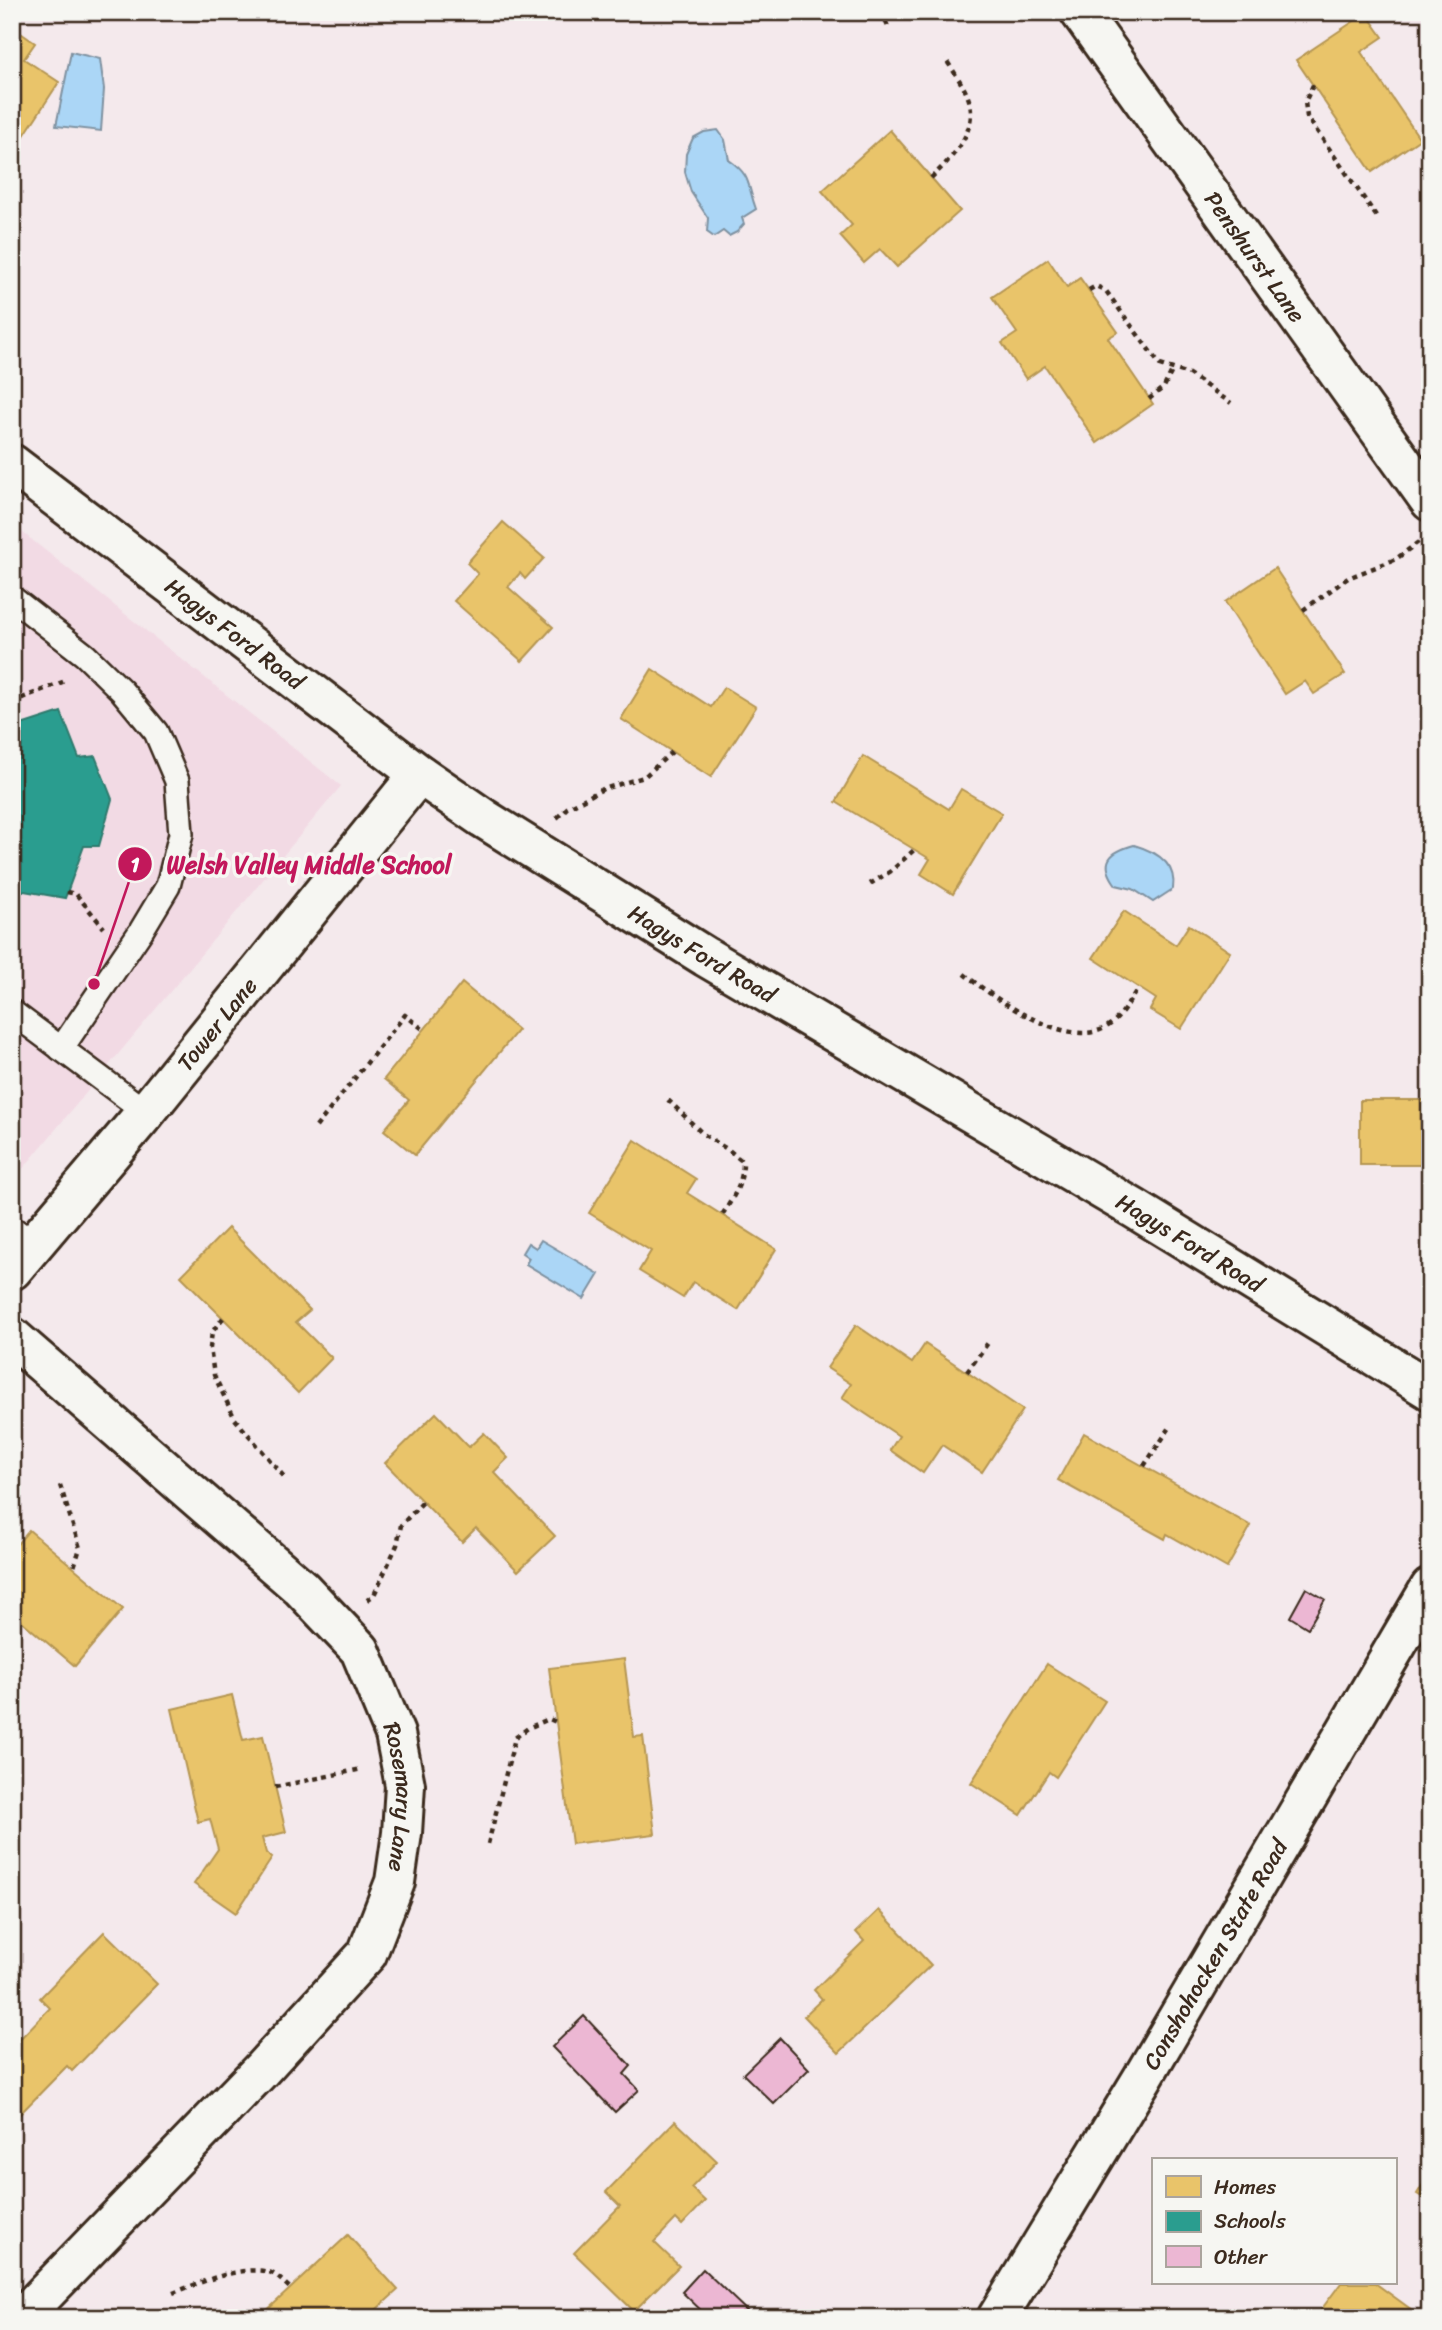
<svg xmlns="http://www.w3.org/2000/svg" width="1442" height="2330" font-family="Sriracha,sans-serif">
  <rect width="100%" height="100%" fill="#f4e9ec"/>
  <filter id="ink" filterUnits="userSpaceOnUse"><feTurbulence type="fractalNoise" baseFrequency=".0143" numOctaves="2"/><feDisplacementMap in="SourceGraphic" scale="14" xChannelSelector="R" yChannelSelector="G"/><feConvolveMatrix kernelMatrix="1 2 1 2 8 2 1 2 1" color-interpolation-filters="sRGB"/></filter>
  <g filter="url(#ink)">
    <!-- built -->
    <path fill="#f2dae4" d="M12 524 341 786 12 1182Z"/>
    <!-- water -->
    <g fill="#abd6f6" stroke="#7e91a0" stroke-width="2">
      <path d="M71 52 100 59 104 89 101 131 56 126Z"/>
      <path d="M718 130 725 140 729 160C752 176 747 185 756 209L742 218 744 224 737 232 729 236 723 231 714 237 707 232 708 218 691 192 685 172 686 154 693 138 704 132Z"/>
      <path d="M1134 845C1155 851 1177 863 1173 889L1153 902 1133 889 1116 885C1099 862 1109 852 1134 845Z"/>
      <path d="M541 1240 599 1274 584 1299 526 1264 529 1258 522 1253 528 1243 536 1248Z"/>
    </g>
    <!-- homes -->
    <g fill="#e9c46a" stroke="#b59653" stroke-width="2">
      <path d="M1366 13 1383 37 1361 52 1420 139 1372 172 1296 60Z"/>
      <path d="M12 27 35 43 24 59 59 82 12 154Z"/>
      <path d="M890 130 960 211 897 267 880 249 864 263 840 236 852 225 822 191Z"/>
      <path d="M1048 259 1067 287 1080 278 1118 332 1108 338 1153 404 1097 443 1045 366 1026 379 1002 343 1017 333 992 297Z"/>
      <path d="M503 522 544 558 525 579 520 573 508 587 553 627 522 661 454 601 478 574 467 563Z"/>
      <path d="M1275 568 1345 674 1314 694 1305 681 1285 694 1225 602Z"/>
      <path d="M652 669 711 707 724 687 756 707 711 777 621 719Z"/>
      <path d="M863 756 949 809 961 789 1002 813 953 894 921 874 930 859 836 802Z"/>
      <path d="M1124 911 1176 945 1189 925 1230 952 1181 1029 1150 1010 1156 999 1093 958Z"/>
      <path d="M462 983 518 1030 415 1155 384 1130 409 1100 384 1079Z"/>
      <rect x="1360" y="1100" width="70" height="65"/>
      <path d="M635 1140 696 1179 687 1193 776 1249 738 1310 693 1282 683 1298 639 1271 651 1251 589 1213Z"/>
      <path d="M228 1228 310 1310 296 1322 332 1358 298 1393 181 1276Z"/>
      <path d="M856 1325 912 1363 925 1344 1023 1410 982 1472 942 1445 923 1473 890 1450 899 1436 842 1398 851 1384 827 1368Z"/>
      <path d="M436 1413 469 1447 484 1433 508 1458 494 1472 555 1536 518 1571 476 1528 462 1542 385 1463Z"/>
      <path d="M1084 1433 1251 1526 1227 1568 1167 1534 1165 1539 1058 1480Z"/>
      <path d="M29 1530 123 1609 75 1666 12 1613V1550Z"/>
      <path d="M624 1659 634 1737 643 1736 655 1834 572 1844 549 1668Z"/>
      <path d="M1047 1664 1105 1701 1056 1777 1049 1772 1021 1815 971 1783Z"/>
      <path d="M232 1695 243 1740 263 1736 286 1832 262 1838 266 1853 272 1858 236 1913 194 1884 218 1849 210 1819 198 1822 172 1709Z"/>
      <path d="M879 1910 931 1965 839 2053 804 2016 822 1999 814 1990 864 1941 856 1932Z"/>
      <path d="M104 1932 157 1984 72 2071 67 2066 17 2117 12 2112V2047L50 2008 40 1998Z"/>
      <path d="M675 2121 717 2161 691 2188 705 2201 682 2225 676 2219 654 2242 679 2266 634 2311 574 2253 620 2206 606 2192Z"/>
      <path d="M1430 2173V2202L1417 2194Z"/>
      <path d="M348 2235 398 2290 367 2318H267L263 2314Z"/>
      <path d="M1341 2283H1375L1423 2318H1315Z"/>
    </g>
    <!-- schools -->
    <path fill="#2a9d8f" stroke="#2f7a6d" stroke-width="2" d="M61 712 79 758 95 756 112 799 99 846H84L65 898 12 889V728Z"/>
    <!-- building -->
    <g fill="#ecb7d3" stroke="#3b2a1e" stroke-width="2">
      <path d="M1306 1588 1325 1599 1308 1628 1290 1617Z"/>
      <path d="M584 2016 631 2066 624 2074 639 2090 615 2112 552 2047Z"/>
      <path d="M780 2038 809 2069 774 2104 743 2074Z"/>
      <path d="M703 2269 749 2313 744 2318H709L682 2292Z"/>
    </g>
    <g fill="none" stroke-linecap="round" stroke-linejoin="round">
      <!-- service casing -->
      <g stroke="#3b2a1e" stroke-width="28">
        <g id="service">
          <path d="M12 598 85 655 122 691 156 732 177 781 181 834 168 886 141 931 61 1049"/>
          <path d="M12 1012 146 1112"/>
          <path d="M12 1228 34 1244"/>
        </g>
      </g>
      <!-- minor casing -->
      <g stroke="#3b2a1e" stroke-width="44">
        <g id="minor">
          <path id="s1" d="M1080 12 1430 501"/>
          <path id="s2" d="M12 1270 146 1112 419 774"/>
          <path id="s3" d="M12 1337 301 1588 360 1650 395 1734 405 1785 402 1833 395 1882 367 1954 261 2070 21 2318"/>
        </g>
      </g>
      <!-- tertiary casing -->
      <g stroke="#3b2a1e" stroke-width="44">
        <g id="tertiary">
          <path id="s4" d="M12 464 419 774 483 818 706 957 1135 1209 1430 1390"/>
        </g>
      </g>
      <!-- secondary casing -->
      <g stroke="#3b2a1e" stroke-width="44">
        <g id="secondary">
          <path id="s5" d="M997 2318 1142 2079 1430 1588"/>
        </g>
      </g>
      <!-- path -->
      <g stroke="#3b2a1e" stroke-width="4.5" stroke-dasharray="5 5" stroke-linecap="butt">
        <path d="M882 12 888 27"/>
        <path d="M1313 85 1305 102 1307 117 1377 217"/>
        <path d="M931 178C953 157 980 129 968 97 963 84 953 71 945 58"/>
        <path d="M1089 290 1096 286 1106 291 1160 365 1189 374 1231 403"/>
        <path d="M1149 399 1164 387 1173 369"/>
        <path d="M1303 610 1348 578 1396 559 1421 540"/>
        <path d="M12 702 65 681"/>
        <path d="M557 818 567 808 603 789 644 777 672 752"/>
        <path d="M870 884 891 871 914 850"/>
        <path d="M67 892 76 894 104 928"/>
        <path d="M964 974C994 998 1069 1052 1108 1026 1121 1018 1130 1000 1138 988"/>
        <path d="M668 1100 703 1134 730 1151 743 1162C743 1183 733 1198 722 1215"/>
        <path d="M316 1127 405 1015 424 1030"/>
        <path d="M223 1318 212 1332 210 1348 214 1375 235 1419 286 1479"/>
        <path d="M967 1372 990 1340"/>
        <path d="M1144 1466 1171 1426"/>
        <path d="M60 1485 80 1548 74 1567"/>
        <path d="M367 1600 374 1595 397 1545 401 1525 423 1502"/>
        <path d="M275 1787 362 1769"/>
        <path d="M488 1844 515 1738 528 1728 549 1719 556 1722"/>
        <path d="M173 2293C199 2283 240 2265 269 2272 276 2274 284 2283 290 2288"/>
      </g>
      <!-- service -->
      <use href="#service" stroke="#f6f6f2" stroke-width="23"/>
      <!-- minor -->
      <use href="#minor" stroke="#f6f6f2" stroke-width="38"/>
      <!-- tertiary -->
      <use href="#tertiary" stroke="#f6f6f2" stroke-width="38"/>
      <!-- secondary -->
      <use href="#secondary" stroke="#f6f6f2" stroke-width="38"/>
    </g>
  </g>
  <g text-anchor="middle" stroke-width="7" stroke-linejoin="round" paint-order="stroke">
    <!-- street labels -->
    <g font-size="23" fill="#3b2a1e" stroke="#f6f6f2">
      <text dy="8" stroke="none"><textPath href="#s1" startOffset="301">Penshurst Lane</textPath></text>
      <text dy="8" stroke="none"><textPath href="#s4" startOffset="280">Hagys Ford Road</textPath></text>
      <text dy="8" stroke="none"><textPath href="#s4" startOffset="847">Hagys Ford Road</textPath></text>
      <text dy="8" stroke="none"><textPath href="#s2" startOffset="320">Tower Lane</textPath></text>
      <text dy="8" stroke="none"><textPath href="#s4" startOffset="1414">Hagys Ford Road</textPath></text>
      <text dy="8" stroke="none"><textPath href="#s3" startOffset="623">Rosemary Lane</textPath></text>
      <text dy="8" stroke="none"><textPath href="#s5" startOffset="424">Conshohocken State Road</textPath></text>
    </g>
  </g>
  <!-- callouts -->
  <path fill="none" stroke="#c2185b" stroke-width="2.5" d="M94 984L135 864"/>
  <g fill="#c2185b" stroke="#f6f6f2" stroke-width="2.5">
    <circle cx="94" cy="984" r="7"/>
    <circle cx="135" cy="864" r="18"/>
  </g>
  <g font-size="21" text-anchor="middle" font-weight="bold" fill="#fff">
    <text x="135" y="872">1</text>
  </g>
  <g font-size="24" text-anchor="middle" font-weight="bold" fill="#c2185b" stroke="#f6f6f2" stroke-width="7" stroke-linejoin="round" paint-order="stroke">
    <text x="309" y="873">Welsh Valley Middle School</text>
  </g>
  <!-- margin -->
  <rect width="1442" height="2330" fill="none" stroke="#f6f6f2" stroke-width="42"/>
  <rect x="21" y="21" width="1400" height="2288" fill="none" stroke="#3b2a1e" stroke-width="2.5" filter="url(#ink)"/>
  <!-- legend -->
  <rect x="1152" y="2158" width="245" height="126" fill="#f6f6f2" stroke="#aba49d" stroke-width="2"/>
  <rect x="1166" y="2176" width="35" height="21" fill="#e9c46a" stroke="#aba49d" stroke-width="2"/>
  <text x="1214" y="2194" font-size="21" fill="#3b2a1e">Homes</text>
  <rect x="1166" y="2211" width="35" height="21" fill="#2a9d8f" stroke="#aba49d" stroke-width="2"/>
  <text x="1214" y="2228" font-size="21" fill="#3b2a1e">Schools</text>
  <rect x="1166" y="2246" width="35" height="21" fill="#ecb7d3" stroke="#aba49d" stroke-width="2"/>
  <text x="1214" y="2264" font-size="21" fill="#3b2a1e">Other</text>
</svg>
